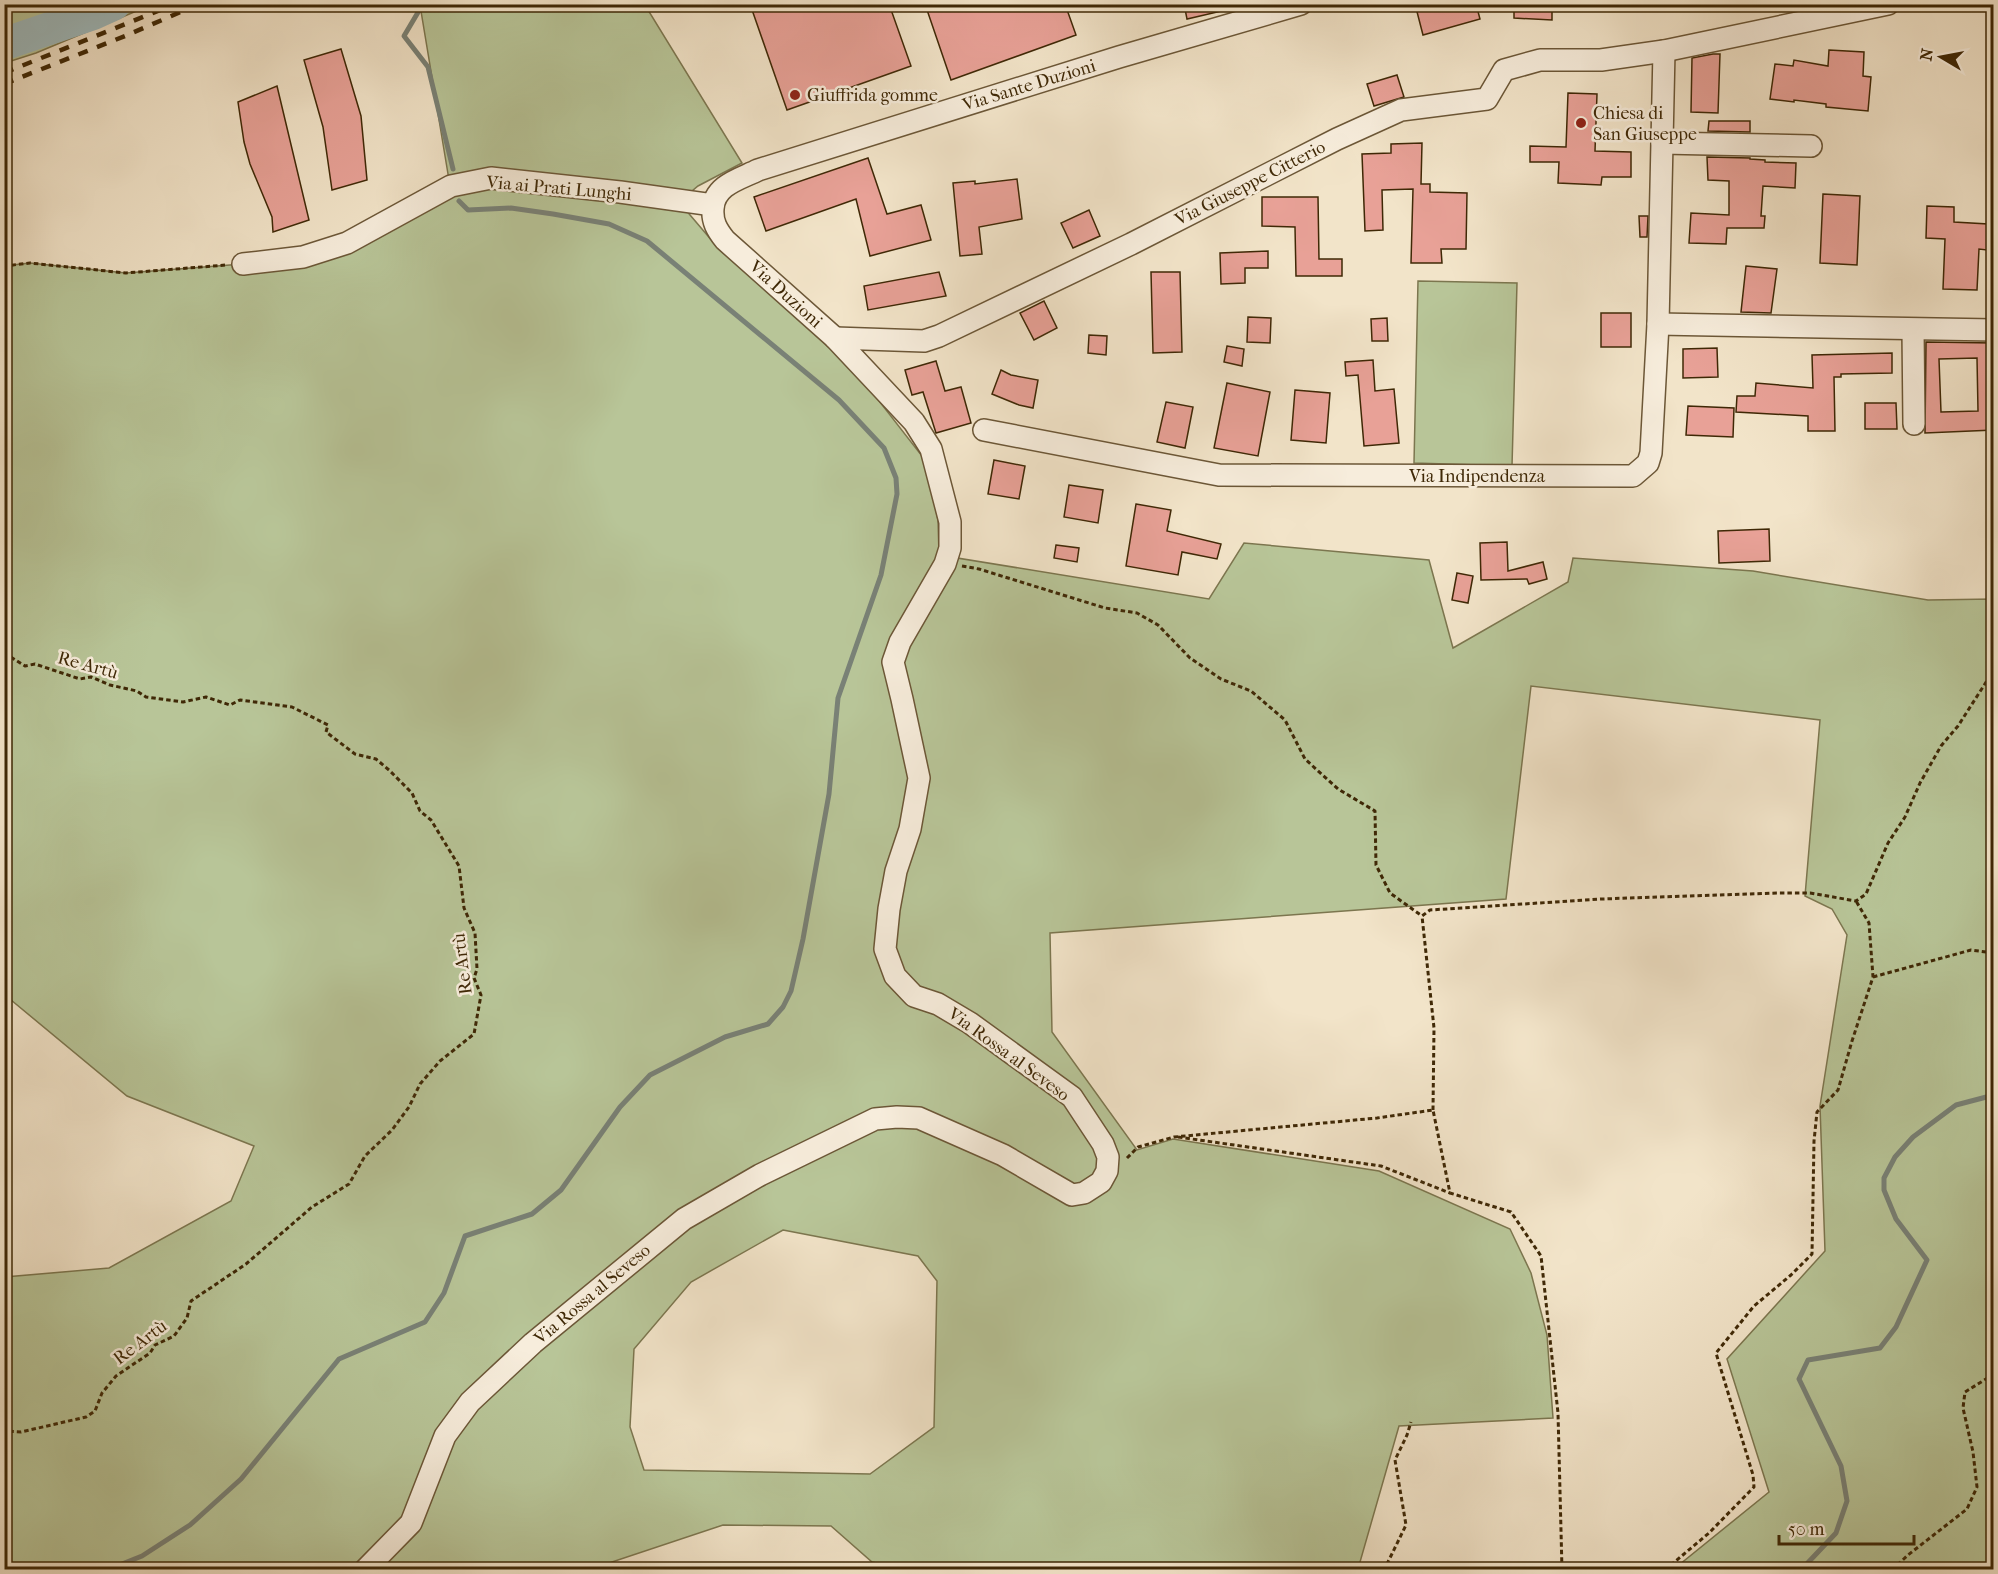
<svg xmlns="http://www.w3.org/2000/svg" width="1998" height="1574" font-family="'IM FELL French Canon',serif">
  <rect width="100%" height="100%" fill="#f2e4c9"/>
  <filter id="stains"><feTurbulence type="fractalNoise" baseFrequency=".00333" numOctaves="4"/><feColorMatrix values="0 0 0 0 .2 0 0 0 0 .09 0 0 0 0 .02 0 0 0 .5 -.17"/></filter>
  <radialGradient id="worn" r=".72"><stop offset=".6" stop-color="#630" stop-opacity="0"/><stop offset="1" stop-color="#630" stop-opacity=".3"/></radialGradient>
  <!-- green -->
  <g fill="#b8c598" stroke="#7c764f" stroke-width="1.5" fill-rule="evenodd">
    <path d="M5 4H151V5L36 53 5 63Z"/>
    <path d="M420 5H645L742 163 698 186 679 202 719 249 811 327 862 379 922 456 931 484 938 520 939 555 1209 599 1244 543 1429 560 1453 648 1568 582 1573 558 1753 571 1928 600 1993 599V1569H1674L1769 1492 1727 1359 1825 1251 1820 1106 1847 935 1832 909 1805 896 1820 720 1531 686 1506 899 1050 933 1052 1032 1137 1150 1173 1139 1379 1171 1510 1229 1531 1273 1547 1335 1553 1418 1399 1426 1358 1569H903L872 1562 831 1526 723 1525 591 1569H5V1277L109 1268 231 1201 254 1146 127 1096 5 995 4 266 30 263 126 273 243 264 303 257 450 186ZM783 1230 918 1256 937 1281 934 1427 870 1474 644 1470 630 1427 634 1349 691 1282Z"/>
    <path d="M1418 281 1517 283 1512 466 1414 463Z"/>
  </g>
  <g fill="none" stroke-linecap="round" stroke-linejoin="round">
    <!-- stream -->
    <g stroke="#798176" stroke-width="5">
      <path d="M421 4 420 9 404 36 428 67 453 169"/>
      <path d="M4 1568 9 1570"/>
      <path d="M107 1570 142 1556 190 1525 241 1479 339 1359 425 1322 444 1293 465 1236 532 1214 561 1190 620 1107 650 1075 725 1037 768 1024 783 1007 791 991 803 939 829 794 838 698 881 575 897 494 896 478 884 448 839 400 647 241 609 224 553 214 511 208 468 210 459 201"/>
      <path d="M1801 1570 1836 1533 1847 1501 1841 1466 1799 1379 1808 1360 1880 1348 1896 1327 1927 1260 1896 1219 1884 1190V1178L1895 1157 1913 1137 1956 1105 1994 1095"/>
    </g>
    <!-- river -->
    <path stroke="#9fbcc0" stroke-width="33" d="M4 44 92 14 114 4"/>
  </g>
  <!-- building -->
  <g fill="#e8a197" stroke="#3f2806" stroke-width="1.5" fill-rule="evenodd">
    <path d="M750 4H889L911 66 787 110Z"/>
    <path d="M925 4H1065L1076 35 951 80Z"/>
    <path d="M1184 4H1226V10L1187 19Z"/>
    <path d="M1415 4H1476L1480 19 1423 35Z"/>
    <path d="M1514 4H1552V20L1514 18Z"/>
    <path d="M341 49 361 116 367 180 332 190 323 127 304 60Z"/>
    <path d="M1829 50 1864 52 1863 76 1871 77 1868 111 1826 107V104L1794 100V102L1770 99 1775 64 1793 66 1794 60 1828 66Z"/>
    <path d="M1713 54H1720L1718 113 1691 112 1692 58Z"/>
    <path d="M1397 75 1404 97 1374 106 1367 84Z"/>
    <path d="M277 86 309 220 273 232 272 217 250 164 244 142 238 102Z"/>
    <path d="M1568 93 1597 94 1595 151 1631 152V177H1602L1601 185 1558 183 1559 162H1530V146L1566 147Z"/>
    <path d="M1709 121H1750V132L1708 131Z"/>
    <path d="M1422 143 1421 184H1430V192L1467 193 1466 249H1441L1442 263H1411L1413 189 1382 190 1383 230 1365 231 1362 154 1391 153V144Z"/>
    <path d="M1707 157 1750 158V159L1765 160V162L1796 163 1795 188 1763 186 1761 216H1765L1764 228H1727L1726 244 1689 243 1691 213 1729 215V181L1708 180Z"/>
    <path d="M868 158 887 214 921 205 931 240 870 256 856 199 766 231 754 197Z"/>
    <path d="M1017 179 1022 219 979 227 982 254 960 256 953 183 975 181V184Z"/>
    <path d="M1823 194 1860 196 1857 265 1820 263Z"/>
    <path d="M1262 197H1318L1319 259H1342V276H1296L1295 227 1262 226Z"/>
    <path d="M1927 206 1954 207V222L1988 224 1987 250 1979 249 1977 290 1943 289 1945 239 1926 238Z"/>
    <path d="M1089 210 1100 236 1073 248 1061 223Z"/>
    <path d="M1639 216H1648L1647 237H1640Z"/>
    <path d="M1268 251V268H1245V283L1221 284 1220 253Z"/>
    <path d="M1746 266 1777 269 1771 313 1741 312Z"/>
    <path d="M939 272 946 296 868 310 864 286Z"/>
    <path d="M1151 272H1180L1182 352 1153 353Z"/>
    <path d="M1044 301 1057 328 1034 340 1020 313Z"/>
    <rect x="1601" y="313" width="30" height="34"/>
    <path d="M1248 317 1271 318 1270 343 1247 342Z"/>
    <path d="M1387 318 1388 341H1372L1371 319Z"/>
    <path d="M1089 335 1107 336 1106 355 1088 353Z"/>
    <path d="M1926 342 1994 343V430L1925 433ZM1977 358 1978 411 1941 412 1939 359Z"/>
    <path d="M1227 346 1244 349 1242 366 1224 362Z"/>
    <path d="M1717 348 1718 377 1683 378V349Z"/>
    <path d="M1892 353V373L1841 374V377H1834L1835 431H1808V416L1736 412 1737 396H1755L1756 383 1813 388 1812 355Z"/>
    <path d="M1373 360 1375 391 1394 389 1399 443 1364 446 1358 375 1346 376 1345 362Z"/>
    <path d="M936 361 945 391 961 387 971 423 936 433 923 392 912 395 905 370Z"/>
    <path d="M1001 370 1011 375 1038 380 1033 408 1019 405 992 394Z"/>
    <path d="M1227 383 1270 392 1258 456 1214 448Z"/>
    <path d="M1295 390 1330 393 1326 443 1291 440Z"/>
    <path d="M1166 402 1193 407 1185 448 1157 442Z"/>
    <path d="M1865 403H1896L1897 429H1865Z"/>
    <path d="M1688 406 1734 408 1733 437 1686 435Z"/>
    <path d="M994 460 1025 466 1019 499 988 494Z"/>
    <path d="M1069 485 1103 490 1098 523 1064 517Z"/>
    <path d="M1136 504 1171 510 1167 531 1221 544 1217 559 1182 552 1178 575 1126 566Z"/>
    <path d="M1769 529 1770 561 1719 563 1718 531Z"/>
    <path d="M1507 542 1508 571 1543 562 1547 579 1529 584 1527 579 1481 580 1480 543Z"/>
    <path d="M1056 545 1079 548 1077 562 1054 558Z"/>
    <path d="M1457 573 1473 576 1468 603 1452 600Z"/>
  </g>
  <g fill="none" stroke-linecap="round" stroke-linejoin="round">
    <!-- minor casing -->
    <g stroke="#6c5737" stroke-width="24">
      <g id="minor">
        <path d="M1662 143 1811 146"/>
        <path d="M243 264 303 257 347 243 451 186 491 178 620 192 713 205"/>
        <path d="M1658 324 1994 330"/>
        <path d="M1913 330 1914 424"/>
        <path d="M835 338 924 341 939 336 1131 244 1337 139 1401 110 1487 99 1504 70 1540 60H1601L1664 51 1888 4"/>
        <path d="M984 430 1219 475 1633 476 1648 463 1651 453 1658 324 1664 51"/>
        <path d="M365 1570 411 1523 445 1436 470 1402 533 1343 684 1219 760 1175 875 1119 897 1117 919 1118 1003 1155 1072 1195 1084 1193 1101 1182 1107 1171 1108 1157 1103 1144 1072 1097 970 1023 938 1004 914 996 895 976 885 949 889 909 896 871 910 829 919 778 902 699 893 662 900 642 945 564 950 548V522L931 449 914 422 835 338 725 240C717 230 712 222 713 209 714 185 740 179 758 170L1119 57 1301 4"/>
      </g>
    </g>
    <!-- path -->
    <g stroke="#3f2806" stroke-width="3" stroke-dasharray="4.5 3" stroke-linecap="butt">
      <path d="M4 266 30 263 126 273 226 265"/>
      <path d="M962 566 979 569 1105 608 1137 613 1158 625 1190 658 1221 679 1251 691 1285 720 1305 759 1338 789 1375 811 1376 865 1390 893 1422 916"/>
      <path d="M4 658 9 656 25 666 35 664 80 679 91 677 110 685 137 691 146 697 183 702 206 697 230 705 240 700 292 707 328 725 326 732 355 754 376 759 389 770 412 793 420 811 431 820 459 866 464 908 475 933 477 969 474 978 481 995 474 1034 440 1061 420 1084 409 1107 392 1130 365 1156 349 1184 312 1207 246 1264 191 1301 187 1318 174 1336 155 1345 150 1353 116 1376 102 1393 95 1411 86 1417 21 1432 4 1431"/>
      <path d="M1873 977 1971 950 1994 953"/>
      <path d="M1433 1110 1434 1028 1422 916 1430 910 1601 899 1778 893H1810L1856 901 1866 894 1888 843 1905 817 1920 783 1941 746 1958 726 1990 676 1994 675"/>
      <path d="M1178 1137 1381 1166 1450 1193"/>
      <path d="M1127 1158 1138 1147 1174 1137 1377 1118 1433 1110 1450 1193 1511 1212 1541 1256 1558 1413 1562 1570"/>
      <path d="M1365 1570 1387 1564 1406 1525 1395 1460 1407 1435 1411 1422"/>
      <path d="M1665 1570 1709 1533 1754 1487 1753 1475 1716 1353 1754 1306 1791 1275 1812 1254 1814 1141 1817 1112 1838 1090 1852 1041 1873 977 1869 923 1856 901"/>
      <path d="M1892 1570 1908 1555 1967 1509 1977 1487 1973 1452 1963 1408 1965 1392 1994 1374"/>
    </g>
    <!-- minor -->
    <use href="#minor" stroke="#f7eddc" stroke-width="21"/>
    <!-- rail -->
    <g stroke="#3f2806" stroke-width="4.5" stroke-dasharray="10 10" stroke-linecap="butt">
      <path d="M4 73 175 4"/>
      <path d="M4 84 125 36 199 4"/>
    </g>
  </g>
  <!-- markers -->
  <g fill="#8f2418" stroke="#f7eddc" stroke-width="2">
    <circle cx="795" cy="95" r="6"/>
    <circle cx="1581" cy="123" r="6"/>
  </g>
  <g text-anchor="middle" stroke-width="5" stroke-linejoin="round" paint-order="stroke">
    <!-- street labels -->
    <g font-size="18" fill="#3f2806" stroke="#f7eddc">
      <text transform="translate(1029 85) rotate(-17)" y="6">Via Sante Duzioni</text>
      <text transform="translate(1250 183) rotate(-27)" y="6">Via Giuseppe Citterio</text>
      <text transform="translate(559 188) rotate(5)" y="6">Via ai Prati Lunghi</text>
      <text transform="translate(786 294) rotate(42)" y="6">Via Duzioni</text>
      <text x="1477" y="482">Via Indipendenza</text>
      <text transform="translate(88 665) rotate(15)" y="6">Re Artù</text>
      <text transform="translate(462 964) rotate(-97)" y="6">Re Artù</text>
      <text transform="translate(1009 1054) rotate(36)" y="6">Via Rossa al Seveso</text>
      <text transform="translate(592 1294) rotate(-40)" y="6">Via Rossa al Seveso</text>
      <text transform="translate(140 1342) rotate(-37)" y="6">Re Artù</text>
    </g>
    <!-- poi labels -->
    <g font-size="18" fill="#3f2806" stroke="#f7eddc" text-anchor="start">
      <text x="807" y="101">Giuffrida gomme</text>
      <text x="1593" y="119">Chiesa di<tspan x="1593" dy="21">San Giuseppe</tspan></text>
    </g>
  </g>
  <!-- margin -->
  <rect width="1998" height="1574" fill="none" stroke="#f2e4c9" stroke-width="24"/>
  <rect x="6" y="6" width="1986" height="1562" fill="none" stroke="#3f2806" stroke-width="3"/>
  <rect x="12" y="12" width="1974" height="1550" fill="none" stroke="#3f2806" stroke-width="1.5"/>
  <!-- north arrow -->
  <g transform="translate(1941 57) rotate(280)" stroke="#f7eddc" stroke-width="4.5" paint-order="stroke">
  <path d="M0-4.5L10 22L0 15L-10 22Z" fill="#3f2806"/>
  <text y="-9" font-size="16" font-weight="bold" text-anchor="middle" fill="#3f2806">N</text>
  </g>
  <!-- scale -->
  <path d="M1779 1535v9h135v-9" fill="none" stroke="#3f2806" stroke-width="3"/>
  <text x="1788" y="1535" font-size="18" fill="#3f2806" stroke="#f7eddc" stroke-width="4.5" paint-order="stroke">50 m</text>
  <rect width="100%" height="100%" filter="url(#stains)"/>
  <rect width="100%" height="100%" fill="url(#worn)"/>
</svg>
